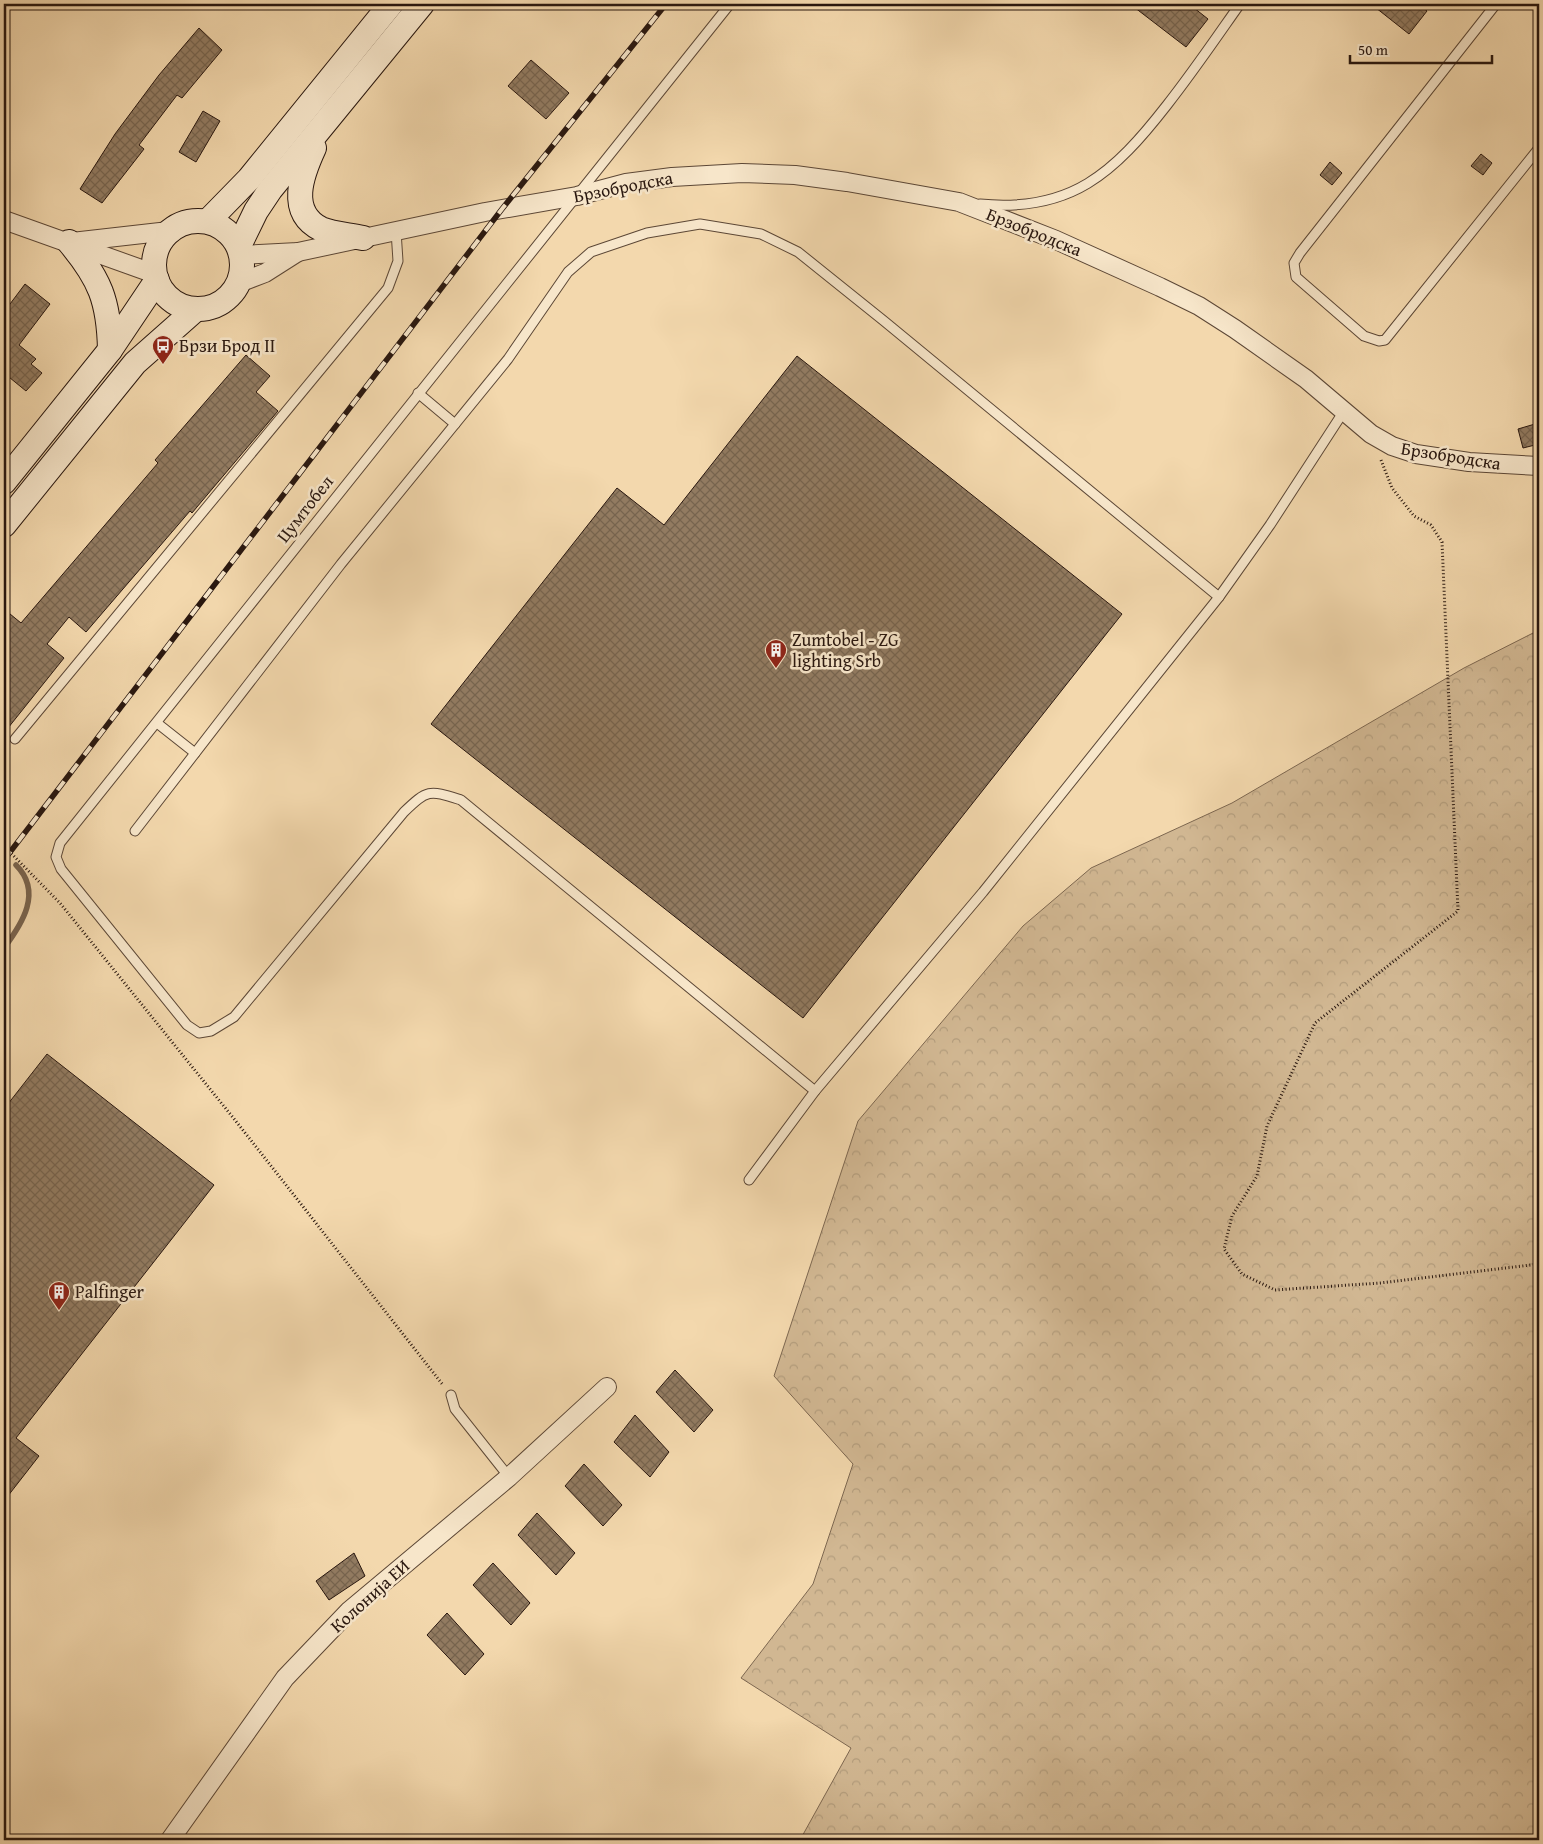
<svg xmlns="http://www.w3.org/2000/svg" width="1543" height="1844" font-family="'Gentium Book Plus',serif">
  <defs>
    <pattern id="forest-crowns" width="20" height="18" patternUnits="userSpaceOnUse" patternTransform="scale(1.25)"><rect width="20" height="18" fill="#d1b792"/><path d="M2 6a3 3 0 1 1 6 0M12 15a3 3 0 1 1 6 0" fill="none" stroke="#b39d7d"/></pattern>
    <pattern id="building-cross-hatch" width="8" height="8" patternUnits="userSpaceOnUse" patternTransform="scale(1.25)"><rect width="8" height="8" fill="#927b61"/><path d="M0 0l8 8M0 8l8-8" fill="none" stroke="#77644e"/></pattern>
  </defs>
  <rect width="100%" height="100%" fill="#f3d8ad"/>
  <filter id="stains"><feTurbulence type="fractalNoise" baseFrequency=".004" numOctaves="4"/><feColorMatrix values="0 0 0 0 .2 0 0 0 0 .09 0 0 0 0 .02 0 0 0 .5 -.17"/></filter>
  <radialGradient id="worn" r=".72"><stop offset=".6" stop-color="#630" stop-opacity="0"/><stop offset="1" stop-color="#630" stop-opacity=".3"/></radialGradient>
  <!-- forest -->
  <path fill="url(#forest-crowns)" stroke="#7d6750" d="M1539 630V1840H800L851 1748 741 1678 813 1584 853 1464 774 1376 858 1121 1023 926 1091 868 1232 803 1464 668Z"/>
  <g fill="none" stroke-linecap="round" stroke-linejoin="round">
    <!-- stream -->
    <path stroke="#79634d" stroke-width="5.5" d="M4 948C22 924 43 892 16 865"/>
  </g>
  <!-- building -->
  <g fill="url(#building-cross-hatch)" stroke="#29170f">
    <path d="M1130 4H1189L1208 19 1186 47Z"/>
    <path d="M1371 4H1418L1427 11 1409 34Z"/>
    <path d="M199 28 222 50 182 98 177 95 139 145 144 149 102 203 80 189 115 134 159 75Z"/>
    <path d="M531 60 569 93 546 119 508 86Z"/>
    <path d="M203 111 220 121 196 162 179 152Z"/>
    <path d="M1481 154 1492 163 1483 175 1471 166Z"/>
    <path d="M1330 162 1342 173 1332 185 1320 175Z"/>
    <path d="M25 284 50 304 19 345 36 359 31 364 42 373 26 391 4 373V312Z"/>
    <path d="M246 355 270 376 256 392 278 411 202 501 192 513 190 511 86 632 69 617 47 644 64 658 4 733V609L21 623 158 463 155 460Z"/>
    <path d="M797 356 1122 614 803 1018 431 724 617 488 664 525Z"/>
    <path d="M1535 424 1536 426 1539 425V444L1523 448 1518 429Z"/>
    <path d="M47 1054 214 1185 16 1438 39 1456 4 1501V1109Z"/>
    <path d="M675 1370 713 1410 694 1432 656 1392Z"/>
    <path d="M635 1415 669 1452 650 1477 614 1442Z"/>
    <path d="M584 1464 622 1505 603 1526 565 1486Z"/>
    <path d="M537 1513 575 1553 556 1575 518 1535Z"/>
    <path d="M354 1553 365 1576 329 1600 316 1581Z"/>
    <path d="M493 1563 530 1603 511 1625 473 1585Z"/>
    <path d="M447 1613 484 1654 465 1675 427 1635Z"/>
  </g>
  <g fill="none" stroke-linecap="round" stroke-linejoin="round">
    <!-- lane casing -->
    <g stroke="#5c4736" stroke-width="11">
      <g id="lane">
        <path d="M730 4 60 843 56 857 61 869 187 1025 199 1033 211 1031 234 1017 404 812C428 789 429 790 461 800L815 1091"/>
        <path d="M1496 4 1300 253 1294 263 1296 277 1364 336 1379 341 1385 340 1539 148"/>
        <path d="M980 204C1071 213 1114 173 1167 105 1193 72 1216 38 1240 4"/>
        <path d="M418 393 455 424"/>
        <path d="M157 723 195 753"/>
        <path d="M15 739 388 288 398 261 396 231"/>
        <path d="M135 831 341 564 508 359 568 272 591 252 647 233 700 224 761 234 798 252 884 321 1219 597"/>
        <path d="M749 1180 815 1091 983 892 1219 597 1270 525 1344 411"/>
        <path d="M451 1395 455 1409 509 1477"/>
      </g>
    </g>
    <!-- street casing -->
    <g stroke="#5c4736" stroke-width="20">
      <g id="street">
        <path d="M4 220 155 274"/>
        <path d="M72 242 169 231"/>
        <path d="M242 255 298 252 485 212 577 196 626 183 672 177 742 173 795 175 847 182 959 202 1056 240 1160 287 1199 306 1235 329 1306 379 1371 434 1392 446 1416 454 1469 462 1539 466"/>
        <path d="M239 283 265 273 298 252"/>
        <path d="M170 1840 285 1678 349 1611 509 1477 607 1387"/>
      </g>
    </g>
    <!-- secondary casing -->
    <g stroke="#29170f" stroke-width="26">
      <g id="secondary">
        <path d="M314 148C302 174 287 212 321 229 333 234 350 235 363 238"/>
        <circle cx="198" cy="265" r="44"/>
        <path d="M208 221 249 179 391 4"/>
        <path d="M69 242C100 279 109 301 110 350"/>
        <path d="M239 246 256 211 270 190 422 4"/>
        <path d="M4 482 110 350 157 280"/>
        <path d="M4 525 135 363 196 309"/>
      </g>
    </g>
    <!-- path -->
    <g stroke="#29170f" stroke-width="3" stroke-dasharray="1 2.5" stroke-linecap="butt">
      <path d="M1381 460 1392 488 1414 516 1431 525 1442 542 1458 911 1315 1023 1267 1126 1257 1176 1232 1216 1224 1249 1242 1274 1275 1290 1380 1283 1539 1264"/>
      <path d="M4 846 60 903 235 1120 443 1385"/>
    </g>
    <!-- lane -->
    <use href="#lane" stroke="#f7e6ca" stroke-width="9"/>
    <!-- street -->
    <use href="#street" stroke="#f7e6ca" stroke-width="18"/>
    <!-- secondary -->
    <use href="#secondary" stroke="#f7e6ca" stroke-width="24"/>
    <!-- rail casing -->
    <g stroke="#29170f" stroke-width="5.5">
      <path id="rail" d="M4 860 502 209 666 4"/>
    </g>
    <!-- rail -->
    <use href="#rail" stroke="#f7e6ca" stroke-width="4" stroke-dasharray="11" stroke-linecap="butt"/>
  </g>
  <!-- icons -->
  <defs>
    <g id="bus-pin" transform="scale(1.125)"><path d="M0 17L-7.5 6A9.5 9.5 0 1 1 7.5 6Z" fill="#8f2418" stroke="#f7e6ca"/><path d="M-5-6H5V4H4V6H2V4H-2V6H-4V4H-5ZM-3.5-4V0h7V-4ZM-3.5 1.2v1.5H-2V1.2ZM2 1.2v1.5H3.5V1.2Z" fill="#fff"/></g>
    <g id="building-pin" transform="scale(1.125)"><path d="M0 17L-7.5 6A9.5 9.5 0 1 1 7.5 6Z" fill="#8f2418" stroke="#f7e6ca"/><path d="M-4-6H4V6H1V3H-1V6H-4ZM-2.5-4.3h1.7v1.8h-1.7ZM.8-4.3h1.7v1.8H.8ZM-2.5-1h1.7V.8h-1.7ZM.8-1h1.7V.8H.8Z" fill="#fff"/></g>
  </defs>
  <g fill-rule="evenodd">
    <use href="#bus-pin" x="163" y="346"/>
    <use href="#building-pin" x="776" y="650"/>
    <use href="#building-pin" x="59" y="1292"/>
  </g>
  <g text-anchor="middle" stroke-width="5" stroke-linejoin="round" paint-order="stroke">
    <!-- street labels -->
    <g font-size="18" fill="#29170f" stroke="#f7e6ca">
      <text transform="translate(623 187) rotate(-11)" y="6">Брзобродска</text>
      <text transform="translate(1034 232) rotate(22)" y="6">Брзобродска</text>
      <text transform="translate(1451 456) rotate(9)" y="6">Брзобродска</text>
      <text transform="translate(305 509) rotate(-52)" y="6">Цумтобел</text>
      <text transform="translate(370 1596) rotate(-42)" y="6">Колонија ЕИ</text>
    </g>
    <!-- poi labels -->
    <g font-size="18" fill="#29170f" stroke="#f7e6ca" text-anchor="start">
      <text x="179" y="352">Брзи Брод II</text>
      <text x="792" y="646">Zumtobel - ZG<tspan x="792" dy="21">lighting Srb</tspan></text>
      <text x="75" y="1298">Palfinger</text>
    </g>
  </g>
  <!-- margin -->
  <rect width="1543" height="1844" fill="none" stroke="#f3d8ad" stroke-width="20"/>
  <rect x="5" y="5" width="1533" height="1834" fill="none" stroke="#29170f" stroke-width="2.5"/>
  <rect x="10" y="10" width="1523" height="1824" fill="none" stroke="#29170f"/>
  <!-- scale -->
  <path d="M1350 55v8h142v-8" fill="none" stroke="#29170f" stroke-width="2.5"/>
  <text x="1358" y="55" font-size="15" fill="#29170f" stroke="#f7e6ca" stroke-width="4" paint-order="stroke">50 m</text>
  <rect width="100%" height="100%" filter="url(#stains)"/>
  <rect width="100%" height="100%" fill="url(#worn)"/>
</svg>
